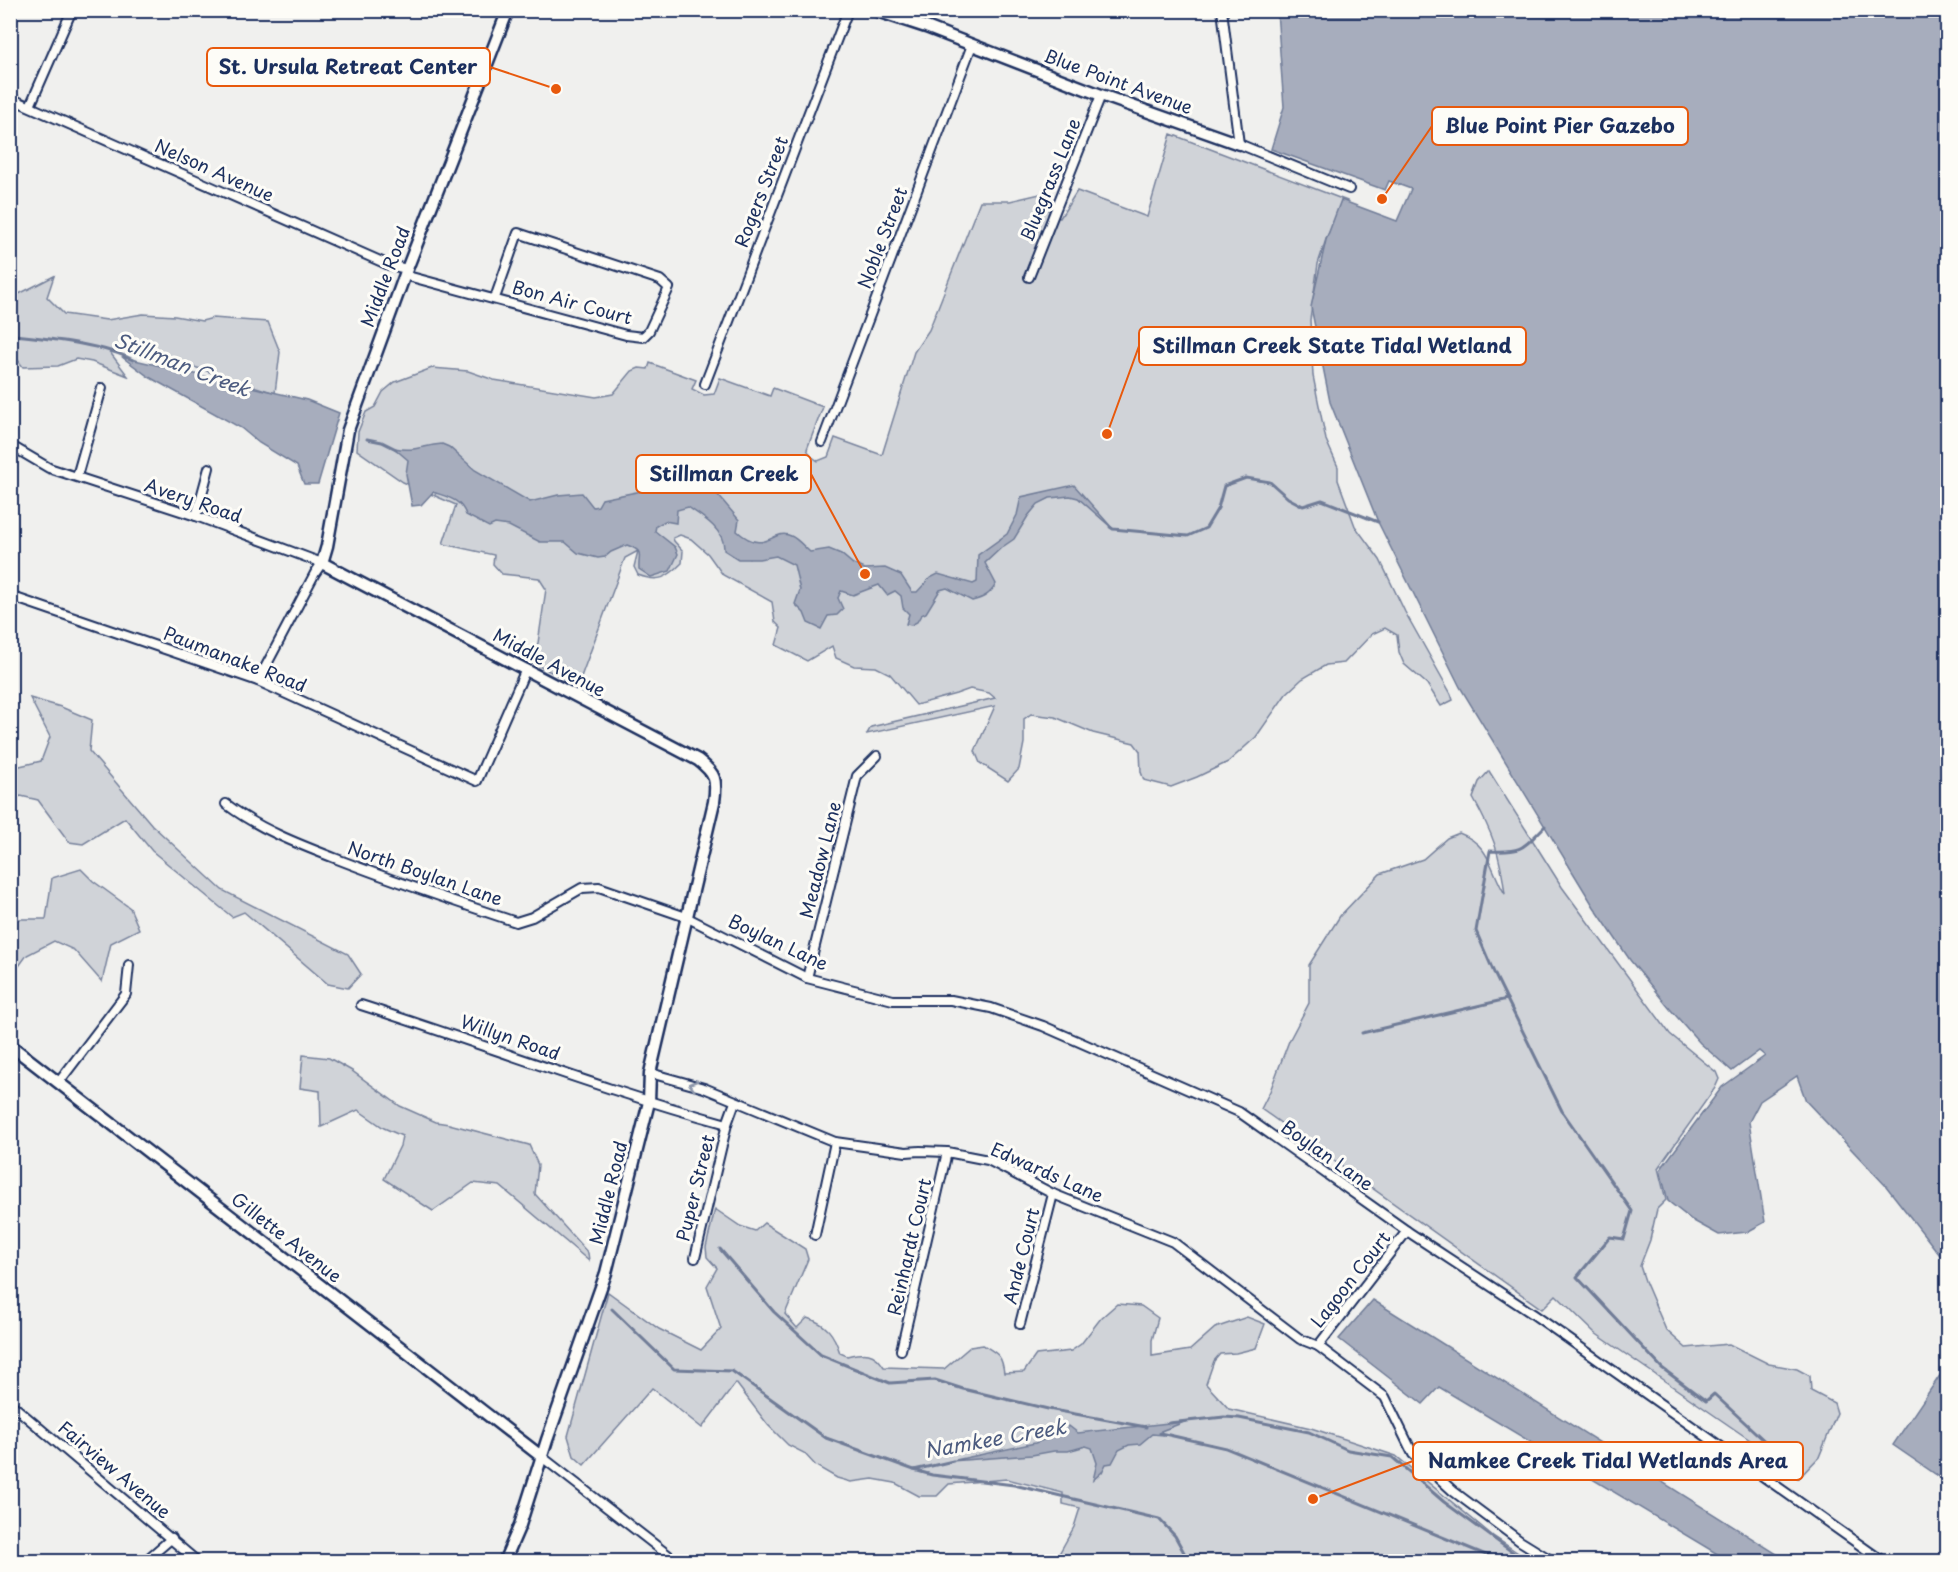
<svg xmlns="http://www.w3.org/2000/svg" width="1958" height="1572" font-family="'Playpen Sans',sans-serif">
  <rect width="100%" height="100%" fill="#f0f0ee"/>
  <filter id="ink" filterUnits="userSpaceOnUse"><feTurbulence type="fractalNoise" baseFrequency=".0167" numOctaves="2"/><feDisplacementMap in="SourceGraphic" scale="12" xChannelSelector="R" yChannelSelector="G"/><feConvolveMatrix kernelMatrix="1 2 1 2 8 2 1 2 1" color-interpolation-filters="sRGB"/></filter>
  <g filter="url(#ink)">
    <!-- green -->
    <g fill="#d0d3d8" stroke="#76819b" stroke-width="1.5">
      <path d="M1171 134 1347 201 1327 236 1318 264 1310 320 1313 376 1326 440 1338 467V480L1355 526 1380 560 1405 612 1451 694 1453 700 1441 706 1427 684 1404 664 1399 652 1397 635 1385 628 1372 634 1344 663 1326 665 1302 679 1286 694 1256 737 1228 762 1197 777 1171 787 1144 780 1141 772 1140 751 1134 743 1093 733 1055 717 1031 714 1024 719V743L1019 769 1008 781 980 763 975 751 995 706 867 734 871 727 995 698 989 693 970 689 956 694 916 705 890 674 876 667 854 666 836 658 832 646 807 661 776 645 781 628 775 622 772 602 723 575 708 554 691 539 680 535 673 538 674 541 683 551 682 563C667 578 659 583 638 575L634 567 638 551 625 558 578 685 528 661 538 643 546 589 539 578 502 574 493 564 494 555 443 544 456 505 403 482 357 450 358 432 366 412 375 407 383 392 395 382 432 368 468 371 494 380 596 397 613 394 632 371 639 368 648 369 650 363 696 380 692 389 704 395 714 394 720 378 770 396 773 388 823 407 807 449 811 456 818 461 828 457 835 438 882 455 914 352 929 330 980 201H1010L1040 194 1049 196 1053 203 1048 214 1060 218 1077 191 1147 217Z"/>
      <path d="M54 276 47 297 64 314 107 320 143 314 175 316 202 321 213 318 268 322 280 352 275 393 135 348 109 351 128 376 92 362 76 359 58 366 23 367 11 351V298Z"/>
      <path d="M30 698 61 707 92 720 89 751 152 825 222 890 348 954 361 974 348 988 328 984 244 912 232 917 152 851 125 818 83 844 69 842 38 800 21 796 11 800V768L41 761 50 737Z"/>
      <path d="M1489 771 1562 887 1670 1034 1716 1072 1719 1079 1715 1088 1658 1168 1666 1200 1657 1209 1650 1240 1640 1266 1645 1281 1666 1330 1686 1348 1729 1344 1769 1364 1797 1369 1810 1376 1811 1391 1834 1403 1837 1413 1819 1457 1798 1479 1766 1451 1595 1333 1556 1295 1542 1309 1261 1109 1270 1091 1289 1041 1309 1003V965L1340 916 1380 874 1423 859 1447 838 1459 833C1491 845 1490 870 1505 894 1500 853 1493 834 1473 798L1479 782Z"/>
      <path d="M81 869 93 881 130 908 139 929 111 943 102 982 74 950 54 941 27 955 11 977V919H46L52 878Z"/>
      <path d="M303 1055 329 1058 352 1071 400 1106 436 1122 449 1124 529 1145 538 1165 535 1194 588 1253 589 1261 500 1186 473 1183 433 1211 384 1179 400 1146 402 1136 384 1128 358 1110 321 1127 320 1091 300 1088Z"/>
      <path d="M715 1209 740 1226 755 1231 764 1223 805 1249 808 1259 785 1314 797 1328 807 1318C827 1324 834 1334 840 1353L847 1356C865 1352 874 1351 884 1367L944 1369 970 1347 983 1345C998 1354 1002 1355 1004 1373L1024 1372 1036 1355 1071 1351 1081 1344 1101 1318 1117 1304 1141 1306 1158 1318 1152 1340V1356L1190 1350 1215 1328 1247 1317 1265 1324 1256 1348 1236 1353 1220 1354 1214 1361 1206 1384 1229 1409 1311 1428 1396 1456 1493 1536 1530 1561H1055L1074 1527 1080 1508 1063 1504V1493L1007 1479 949 1484 937 1496H919L895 1483 873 1479 851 1482 837 1478 816 1466 804 1453 788 1445 768 1425 736 1383 702 1428 652 1388 584 1465 574 1456 568 1436 608 1292 659 1329 701 1350 721 1329 707 1286 717 1268 707 1257 706 1247Z"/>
    </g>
    <!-- water -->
    <g fill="#a7adbd" stroke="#6f7b97" stroke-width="1.5">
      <path d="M1277 11H1947V1264L1886 1186 1806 1101 1797 1076 1760 1101 1749 1122 1765 1222 1747 1232 1719 1235 1692 1220 1668 1201 1660 1170 1722 1087 1765 1056 1759 1051 1732 1071 1700 1043 1670 1009 1630 960 1594 907 1460 687 1378 522 1330 402 1311 307 1326 240 1341 200 1397 221 1411 189 1389 181 1385 190 1271 149 1284 107Z"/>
      <path d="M122 357 307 400 339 413 318 484H304L297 466 259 443 241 428 149 377Z"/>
      <path d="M442 444 449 447 475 470 530 502 558 495 582 493 593 507 598 506 602 499 686 482 703 487 718 495 739 520 737 531C766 557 773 527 791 536 798 539 804 547 810 552L829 549 841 554 853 564 865 569 885 568 901 575 912 592H917L930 578 938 574 973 584 977 582 978 555 1007 534 1017 515 1021 497 1074 485 1113 529 1078 498 1070 496 1050 498 1038 504 1028 516 1014 539 1001 548 985 563 996 584C990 595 983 598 972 601L947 588 940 590 926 613 921 615 917 622 911 625 906 624 909 614 903 608 901 596 895 591 887 595 879 585 853 595 841 591 838 598 843 609 837 615 828 616 821 629 808 623 804 613 795 604 800 590 794 565 776 556 759 559H738L724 550C725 530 703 517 688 507L677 510 676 523 665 521 656 526 655 531 675 547 678 554 670 571 651 577 639 569C638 553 645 552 627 545L611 552 605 557 598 558 578 553 565 542H540L509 526 495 524 489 527 466 515C461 499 447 497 433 492L421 505 412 506 406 474 408 460 394 448C415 452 421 446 442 444Z"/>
      <path d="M1373 1300 1788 1561H1729L1439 1387 1423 1404 1339 1339Z"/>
      <path d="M1947 1365V1482L1893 1445Z"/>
      <path d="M1187 1421 1161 1431 1163 1435 1152 1434 1140 1444 1129 1445 1119 1450 1112 1463 1106 1464 1102 1472 1093 1480 1097 1463 1092 1448 1086 1446 1068 1451H1054L1032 1455 951 1461 1035 1443 1065 1432 1069 1426 1078 1433Z"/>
    </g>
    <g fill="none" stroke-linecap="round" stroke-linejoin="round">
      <!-- stream -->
      <g stroke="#6f7b97" stroke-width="3">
        <path d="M15 335C49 339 103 344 133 360"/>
        <path d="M367 439 382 442 396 449"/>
        <path d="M1110 527 1113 529 1188 536 1206 528 1218 508 1224 486 1246 478 1270 482 1288 498 1303 506 1322 500 1378 522"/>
        <path d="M1545 826C1523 848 1523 853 1490 851L1476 931 1495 975 1562 1111 1632 1211 1624 1239 1610 1237 1577 1277 1662 1368 1706 1401 1714 1394 1782 1457"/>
        <path d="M1362 1033 1507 999"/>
        <path d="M720 1249 774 1312 821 1355 890 1383 935 1380 963 1389 1048 1409 1146 1427"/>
        <path d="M612 1309 674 1369 732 1371 826 1438 914 1470 932 1475 1014 1485 1159 1519 1175 1536 1187 1558 1193 1562"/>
        <path d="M1169 1423 1224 1417 1239 1418 1309 1432 1348 1450 1392 1457 1444 1502 1526 1562"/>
        <path d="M1160 1433 1226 1448 1503 1562"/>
        <path d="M914 1470 953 1461"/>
      </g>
      <!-- street casing -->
      <g stroke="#1b2f5e" stroke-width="12">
        <g id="street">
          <path d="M1222 10 1239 144 1349 189"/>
          <path d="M10 98 389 265 407 269"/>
          <path d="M30 106 72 10"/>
          <path d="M404 275 626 335 643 337 649 331 669 288 660 280 518 233 495 298"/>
          <path d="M1029 277 1101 95"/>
          <path d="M705 384 848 10"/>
          <path d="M822 442 972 45"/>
          <path d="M10 462 15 448 49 468 196 516 322 563 315 573 258 681"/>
          <path d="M77 476 102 388"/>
          <path d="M196 516 209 468"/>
          <path d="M10 596 258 681 477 781 526 669"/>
          <path d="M226 804C259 829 298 844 337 859 396 882 456 902 516 922L532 917 582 888 599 887 686 917 807 978 893 1000H951L991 1008 1043 1026 1239 1112 1407 1231 1533 1314 1884 1562"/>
          <path d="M807 978 857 776 877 756"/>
          <path d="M361 1005C483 1044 603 1090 727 1124"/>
          <path d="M650 1073 704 1088 835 1142 906 1152 920 1151 947 1152 988 1160 1053 1194 1173 1242 1300 1339 1318 1346 1385 1397 1413 1454 1453 1491 1520 1541 1554 1562"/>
          <path d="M59 1082 126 994 129 965"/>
          <path d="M815 1235 835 1142"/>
          <path d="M695 1258 727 1124 735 1102"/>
          <path d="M1020 1324 1053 1194"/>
          <path d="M1318 1346 1407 1231"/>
          <path d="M901 1350 947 1152"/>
          <path d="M10 1403 198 1562"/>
          <path d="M542 1457 677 1562"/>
          <path d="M144 1562 172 1538"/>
        </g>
      </g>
      <!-- secondary casing -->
      <g stroke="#1b2f5e" stroke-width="15">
        <g id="secondary">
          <path d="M874 10 926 27 1101 95 1239 144"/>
          <path d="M10 1045 542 1457"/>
          <path d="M504 1562 520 1525 547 1440 606 1273 649 1102 650 1073 714 802C717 780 716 774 698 760L322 563 327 546 348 430 407 269 508 10"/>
        </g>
      </g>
      <!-- street -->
      <use href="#street" stroke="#fdfcf7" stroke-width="8"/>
      <!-- secondary -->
      <use href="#secondary" stroke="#fdfcf7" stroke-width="10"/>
    </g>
    <!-- one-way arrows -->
    <defs><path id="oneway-chevron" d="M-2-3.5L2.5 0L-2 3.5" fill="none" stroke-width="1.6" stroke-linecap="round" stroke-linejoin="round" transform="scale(1.5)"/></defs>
    <use stroke="#8c96aa" href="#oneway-chevron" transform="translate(693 1085) rotate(-164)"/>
  </g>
  <g text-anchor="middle" stroke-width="6" stroke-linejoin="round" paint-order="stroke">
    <!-- street labels -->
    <g font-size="18" fill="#1b2f5e" stroke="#fdfcf7">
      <text transform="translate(1118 82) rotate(20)" y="6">Blue Point Avenue</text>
      <text transform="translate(214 171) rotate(24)" y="6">Nelson Avenue</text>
      <text transform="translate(1051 180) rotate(-68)" y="6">Bluegrass Lane</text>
      <text transform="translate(762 192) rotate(-69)" y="6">Rogers Street</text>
      <text transform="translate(883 238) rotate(-69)" y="6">Noble Street</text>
      <text transform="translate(386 277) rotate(-69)" y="6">Middle Road</text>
      <text transform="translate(572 303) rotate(15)" y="6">Bon Air Court</text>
      <text transform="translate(193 501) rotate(19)" y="6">Avery Road</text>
      <text transform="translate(235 660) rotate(21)" y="6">Paumanake Road</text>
      <text transform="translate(549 663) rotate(28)" y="6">Middle Avenue</text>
      <text transform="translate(821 860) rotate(-76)" y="6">Meadow Lane</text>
      <text transform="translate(425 874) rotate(19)" y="6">North Boylan Lane</text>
      <text transform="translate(778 943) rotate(25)" y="6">Boylan Lane</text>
      <text transform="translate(510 1038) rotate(19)" y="6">Willyn Road</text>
      <text transform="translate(1327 1156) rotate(35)" y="6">Boylan Lane</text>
      <text transform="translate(1047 1173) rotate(24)" y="6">Edwards Lane</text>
      <text transform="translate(696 1188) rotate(-76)" y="6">Puper Street</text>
      <text transform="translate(609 1193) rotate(-76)" y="6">Middle Road</text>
      <text transform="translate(286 1238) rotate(38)" y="6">Gillette Avenue</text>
      <text transform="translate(910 1247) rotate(-77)" y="6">Reinhardt Court</text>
      <text transform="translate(1022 1256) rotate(-76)" y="6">Ande Court</text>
      <text transform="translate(1351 1280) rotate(-52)" y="6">Lagoon Court</text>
      <text transform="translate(114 1470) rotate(40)" y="6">Fairview Avenue</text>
    </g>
    <!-- water labels -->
    <g font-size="20" font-style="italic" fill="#4c5b7f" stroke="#fdfcf7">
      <text transform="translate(182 365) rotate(21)" y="7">Stillman Creek</text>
      <text transform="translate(995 1439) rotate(-10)" y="7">Namkee Creek</text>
    </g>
  </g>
  <!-- callouts -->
  <path fill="none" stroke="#e8590c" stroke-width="2" d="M556 89L490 67M1382 199L1432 126M1107 434L1139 346M865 574L811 474M1313 1499L1413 1461"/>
  <g fill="#e8590c" stroke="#fdfcf7" stroke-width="2">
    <circle cx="556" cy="89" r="6"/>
    <circle cx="1382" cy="199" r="6"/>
    <circle cx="1107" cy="434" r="6"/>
    <circle cx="865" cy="574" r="6"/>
    <circle cx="1313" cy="1499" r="6"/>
  </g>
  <g fill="#fdfcf7" stroke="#e8590c" stroke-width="2">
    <rect x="207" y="48" width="283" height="38" rx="6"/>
    <rect x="1432" y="107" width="256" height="38" rx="6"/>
    <rect x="1139" y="327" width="387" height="38" rx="6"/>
    <rect x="636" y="455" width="175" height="38" rx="6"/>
    <rect x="1413" y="1442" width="390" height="38" rx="6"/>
  </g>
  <g font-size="20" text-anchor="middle" font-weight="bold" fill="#1b2f5e">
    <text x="348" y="74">St. Ursula Retreat Center</text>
    <text x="1560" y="133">Blue Point Pier Gazebo</text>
    <text x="1332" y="353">Stillman Creek State Tidal Wetland</text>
    <text x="724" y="481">Stillman Creek</text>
    <text x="1608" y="1468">Namkee Creek Tidal Wetlands Area</text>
  </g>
  <!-- margin -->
  <rect width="1958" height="1572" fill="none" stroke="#fdfcf7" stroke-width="36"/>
  <rect x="18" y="18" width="1922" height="1536" fill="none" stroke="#1b2f5e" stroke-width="2" filter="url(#ink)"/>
</svg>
